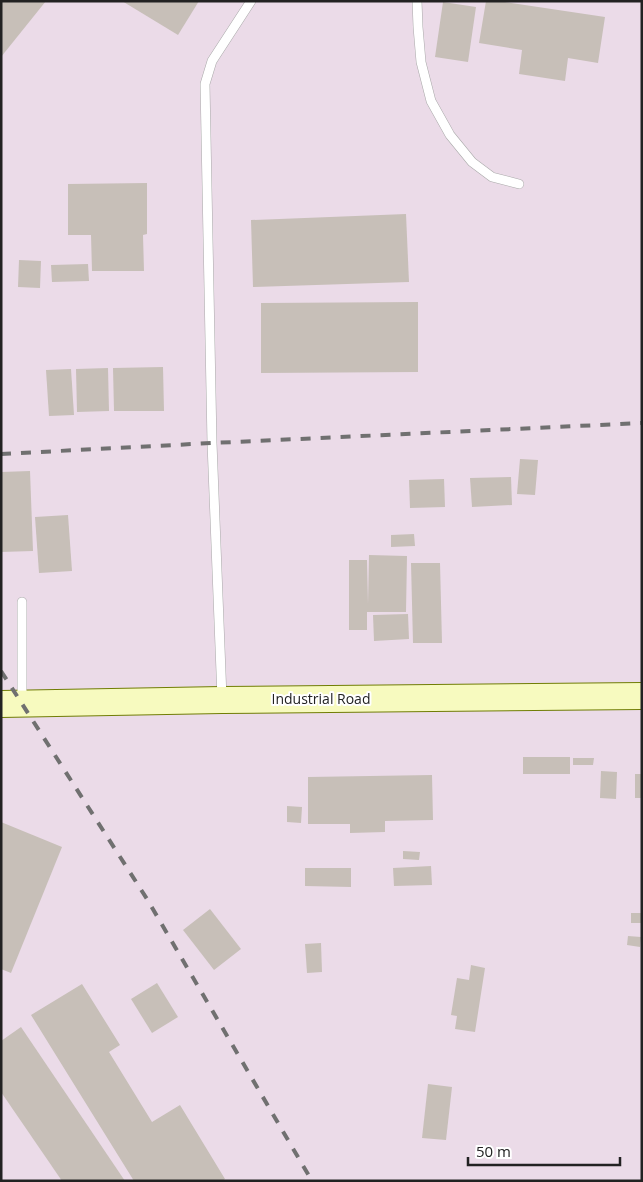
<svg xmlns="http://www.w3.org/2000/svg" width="643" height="1182" font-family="'Open Sans',sans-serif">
  <rect width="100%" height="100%" fill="#f2efe9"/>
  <!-- industrial -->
  <rect fill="#ebdbe8" x="1" y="1" width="641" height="1180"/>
  <!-- building -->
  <g fill="#c7bfb8">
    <path d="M1 1H46L1 57Z"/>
    <path d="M122 1H199L178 35Z"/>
    <path d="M486 1H498L605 17 598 63 568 58 565 81 519 74 522 50 479 43Z"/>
    <path d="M443 2 476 7 468 62 435 57Z"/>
    <path d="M147 183V234L143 235 144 271H92L91 235H68V184Z"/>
    <path d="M406 214 409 282 253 287 251 220Z"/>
    <path d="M19 260 41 261 40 288 18 287Z"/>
    <path d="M88 264 89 281 52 282 51 265Z"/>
    <path d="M418 302V372L261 373V303Z"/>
    <path d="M163 367 164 411H114L113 368Z"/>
    <path d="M108 368 109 411 77 412 76 369Z"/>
    <path d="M71 369 74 415 49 416 46 370Z"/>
    <path d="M520 459 538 460 535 495 517 494Z"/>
    <path d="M30 471 33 551 1 552V472Z"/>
    <path d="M511 477 512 505 472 507 470 478Z"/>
    <path d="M444 479 445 507 410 508 409 480Z"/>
    <path d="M68 515 72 571 39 573 35 517Z"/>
    <path d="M414 534 415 546 391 547V535Z"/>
    <path d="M369 555 407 556 406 612H367V630H349V560H367L368 604Z"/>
    <path d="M411 563H440L442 643H413Z"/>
    <path d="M408 614 409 639 374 641 373 615Z"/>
    <rect x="523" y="757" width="47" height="17"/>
    <path d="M573 758H594L593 765H573Z"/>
    <path d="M601 771 617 772 616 799 600 798Z"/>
    <rect x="635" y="774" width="7" height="24"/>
    <path d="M432 775 433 820 385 821V832L350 833V824H308V777Z"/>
    <path d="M287 806 302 807 301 823 287 822Z"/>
    <path d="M1 822 62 847 11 973 1 969Z"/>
    <path d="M403 851 420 852 419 860 403 859Z"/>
    <path d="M431 866 432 885 394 886 393 868Z"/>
    <path d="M305 868H351V887L305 886Z"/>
    <path d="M210 909 241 949 214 970 183 930Z"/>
    <rect x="631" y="913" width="11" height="10"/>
    <path d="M628 936 641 937 640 947 627 945Z"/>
    <path d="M321 943 322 972 307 973 305 944Z"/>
    <path d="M471 965 485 968 475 1032 455 1029 457 1016 451 1015 457 978 469 980Z"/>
    <path d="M157 983 178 1017 152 1033 131 999Z"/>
    <path d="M82 984 120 1045 109 1052 152 1122 180 1105 225 1179 222 1181H134L31 1015Z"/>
    <path d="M21 1027 125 1181H62L1 1092V1041Z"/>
    <path d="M428 1084 452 1087 446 1140 422 1138Z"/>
  </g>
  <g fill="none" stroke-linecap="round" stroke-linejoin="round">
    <!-- lane casing -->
    <g stroke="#a9a9a9" stroke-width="10">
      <g id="lane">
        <path d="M417 1 418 27 421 62 431 101 450 135 472 162 492 177 519 184"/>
        <path d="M222 698 212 443 205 84 212 61 251 1"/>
        <path d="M22 701V602"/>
      </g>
    </g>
    <!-- secondary casing -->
    <g stroke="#707d05" stroke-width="28">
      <path id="secondary" d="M1 704 222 700 642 696"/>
    </g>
    <!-- lane -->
    <use href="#lane" stroke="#fff" stroke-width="9"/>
    <!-- secondary -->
    <use href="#secondary" stroke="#f7fabf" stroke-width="26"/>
    <!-- rail -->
    <g stroke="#707070" stroke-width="4" stroke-dasharray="10 10" stroke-linecap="butt">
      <path d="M1 454 212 443 642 423"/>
      <path d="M1 671 147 899 312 1181"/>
    </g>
  </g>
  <g text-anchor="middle" stroke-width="4" stroke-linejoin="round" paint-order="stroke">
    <!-- street labels -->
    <g font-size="14" fill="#222" stroke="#fff">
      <text x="321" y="704">Industrial Road</text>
    </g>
  </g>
  <!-- border -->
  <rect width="643" height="1182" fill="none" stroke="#222222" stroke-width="5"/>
  <!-- scale -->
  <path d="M468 1157v8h152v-8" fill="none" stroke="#222222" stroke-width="2.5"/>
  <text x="476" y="1157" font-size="15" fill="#222222" stroke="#ffffff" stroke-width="4" paint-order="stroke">50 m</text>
</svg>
